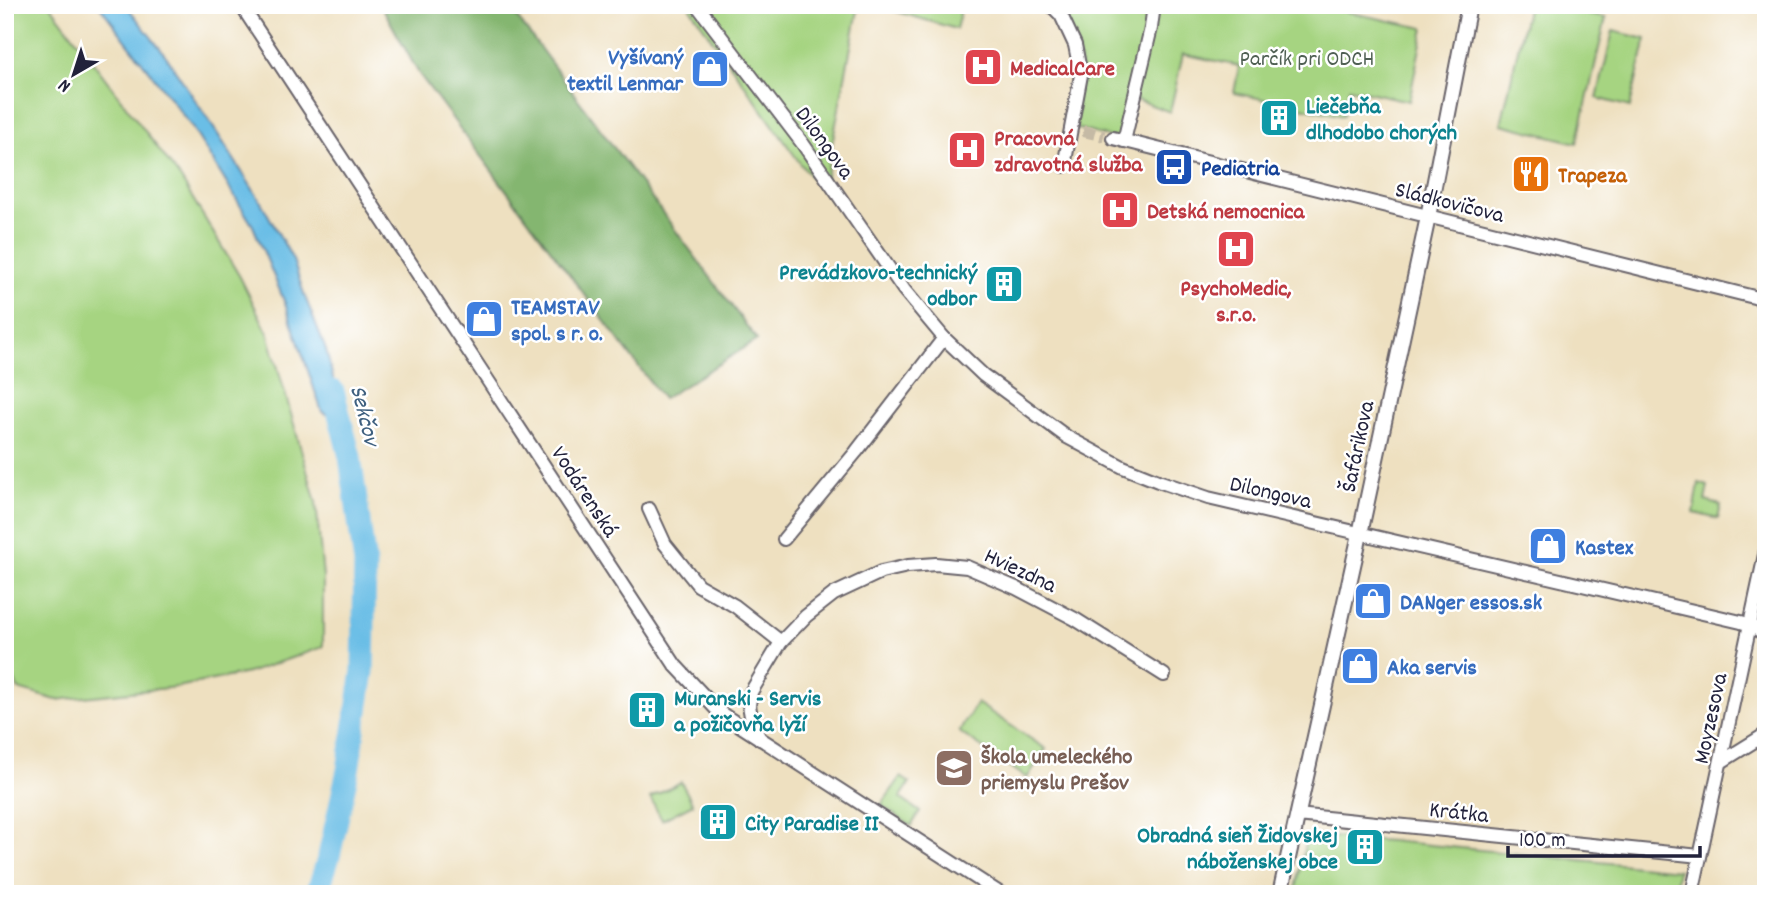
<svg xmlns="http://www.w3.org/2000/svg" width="1771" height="899" font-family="Dekko,sans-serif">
  <rect width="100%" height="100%" fill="#fff"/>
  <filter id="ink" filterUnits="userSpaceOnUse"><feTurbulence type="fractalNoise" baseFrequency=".0143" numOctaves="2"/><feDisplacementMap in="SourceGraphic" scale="14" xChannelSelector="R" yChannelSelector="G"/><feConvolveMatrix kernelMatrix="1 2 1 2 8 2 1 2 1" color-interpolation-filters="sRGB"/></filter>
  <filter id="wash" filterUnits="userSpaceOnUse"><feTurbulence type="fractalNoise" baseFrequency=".00686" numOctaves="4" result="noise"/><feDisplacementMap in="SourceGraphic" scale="28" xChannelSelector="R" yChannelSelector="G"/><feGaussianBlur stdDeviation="1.57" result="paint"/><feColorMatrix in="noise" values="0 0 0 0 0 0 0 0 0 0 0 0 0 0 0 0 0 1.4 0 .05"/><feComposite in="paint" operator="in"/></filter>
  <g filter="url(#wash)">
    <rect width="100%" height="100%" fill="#eee0c0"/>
    <!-- green -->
    <g fill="#a6d481" stroke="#647b5e" stroke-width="2">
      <path d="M5 5H50L181 179 240 277 268 333 316 502 323 577V647L248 673 177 687 56 700 18 689 5 657Z"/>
      <path d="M688 5H859L823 191 802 166Z"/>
      <path d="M874 5H962L956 29Z"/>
      <path d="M1047 5H1314L1424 28 1409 101 1349 88 1343 116 1234 93 1239 66 1183 54 1170 112 1135 99 1124 141 1071 127 1082 74 1077 46Z"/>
      <path d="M1528 5H1542L1606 18 1577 143 1501 124Z"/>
      <path d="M1613 31 1646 39 1630 107 1597 98Z"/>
      <path d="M1699 483 1708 486 1705 501 1721 505 1718 519 1694 513Z"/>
      <path d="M977 703 1046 749 1027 778 959 732Z"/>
      <path d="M901 777 910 783 900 798 920 812 911 826 881 805Z"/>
      <path d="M681 782 693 804 662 820 650 798Z"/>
      <path d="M1307 835 1391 841 1678 870 1674 894H1295Z"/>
    </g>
    <!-- forest -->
    <path fill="#84b66f" stroke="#536c55" stroke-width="2" d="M381 5H508L757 340 663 399 419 74Z"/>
    <!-- water -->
    <path fill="#6abee6" stroke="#467090" stroke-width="2" d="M99 5H126L166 56 221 139 261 202 293 260 304 294 326 350 344 422 322 412 285 303 253 226 191 126Z"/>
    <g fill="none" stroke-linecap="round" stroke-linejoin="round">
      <!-- river -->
      <path stroke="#6abee6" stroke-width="23" d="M317 894 329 856 348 770 363 671 365 564 350 457 333 391"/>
    </g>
  </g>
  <g filter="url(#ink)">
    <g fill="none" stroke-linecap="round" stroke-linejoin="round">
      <!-- minor-tunnel -->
      <path stroke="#c5baa5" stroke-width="12" stroke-dasharray="12 6" stroke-linecap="butt" d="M1083 131 1104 136"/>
      <!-- minor casing -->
      <g stroke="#69646a" stroke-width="16">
        <g id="minor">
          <path d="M241 5 675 665 719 712 1001 894"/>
          <path d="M697 5 803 144 904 290 944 338 983 375 1067 437 1123 467 1158 481 1208 498 1741 622 1751 625 1766 635"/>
          <path d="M1051 5 1061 15 1075 45 1081 75 1064 166"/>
          <path d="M1113 138 1766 300"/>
          <path d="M1124 141 1151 28 1154 5"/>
          <path d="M649 509 665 544 698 585 735 606 781 642"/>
          <path d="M784 539 856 452 944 338"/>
          <path d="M760 739 752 722 749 705 751 692 781 642 806 616 834 594 881 572 908 566 936 564 967 567 1016 588 1075 619 1164 675"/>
          <path d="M1721 762 1766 734"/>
          <path d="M1297 815 1700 856"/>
          <path d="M1692 894 1766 550"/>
        </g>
      </g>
      <!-- tertiary casing -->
      <g stroke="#69646a" stroke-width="18">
        <path id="tertiary" d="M1280 894 1360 534 1428 217 1469 5"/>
      </g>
      <!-- minor -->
      <use href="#minor" stroke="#fff" stroke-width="12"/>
      <!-- tertiary -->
      <use href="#tertiary" stroke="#fff" stroke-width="14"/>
    </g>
  </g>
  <!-- icons -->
  <defs>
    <g id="hospital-square" transform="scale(2.0125)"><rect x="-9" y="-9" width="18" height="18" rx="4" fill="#e0444e" stroke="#fff"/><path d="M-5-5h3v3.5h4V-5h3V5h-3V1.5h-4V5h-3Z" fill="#fff"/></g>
    <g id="shop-square" transform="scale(2.0125)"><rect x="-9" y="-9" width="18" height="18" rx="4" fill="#3f7fe0" stroke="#fff"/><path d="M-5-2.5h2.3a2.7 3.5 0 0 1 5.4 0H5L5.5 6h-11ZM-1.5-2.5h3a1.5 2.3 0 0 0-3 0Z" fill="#fff"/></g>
    <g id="building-square" transform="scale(2.0125)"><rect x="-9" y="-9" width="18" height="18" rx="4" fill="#0f9aa8" stroke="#fff"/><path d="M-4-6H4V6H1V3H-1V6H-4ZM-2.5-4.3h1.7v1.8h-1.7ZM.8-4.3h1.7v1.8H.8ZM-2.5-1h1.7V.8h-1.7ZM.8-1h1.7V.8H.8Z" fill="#fff"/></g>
    <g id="bus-square" transform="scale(2.0125)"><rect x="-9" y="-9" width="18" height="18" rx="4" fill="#1a4fb4" stroke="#fff"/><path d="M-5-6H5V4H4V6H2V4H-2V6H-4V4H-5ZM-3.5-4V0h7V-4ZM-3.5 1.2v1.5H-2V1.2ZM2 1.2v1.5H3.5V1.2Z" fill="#fff"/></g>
    <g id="restaurant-square" transform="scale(2.0125)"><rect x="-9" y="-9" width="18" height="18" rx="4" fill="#e8710a" stroke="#fff"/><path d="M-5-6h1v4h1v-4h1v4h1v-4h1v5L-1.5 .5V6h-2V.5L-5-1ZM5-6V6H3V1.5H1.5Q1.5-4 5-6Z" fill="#fff"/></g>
    <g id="school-square" transform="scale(2.0125)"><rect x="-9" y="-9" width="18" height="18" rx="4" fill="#8d6e63" stroke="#fff"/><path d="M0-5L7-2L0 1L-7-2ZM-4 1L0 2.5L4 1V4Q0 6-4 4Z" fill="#fff"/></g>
  </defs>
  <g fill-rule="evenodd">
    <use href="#hospital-square" x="983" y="67"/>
    <use href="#shop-square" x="710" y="69"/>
    <use href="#building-square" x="1279" y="118"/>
    <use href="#hospital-square" x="967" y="150"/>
    <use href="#bus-square" x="1174" y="167"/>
    <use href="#restaurant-square" x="1531" y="174"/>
    <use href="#hospital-square" x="1120" y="210"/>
    <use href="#hospital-square" x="1236" y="249"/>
    <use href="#building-square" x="1004" y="284"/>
    <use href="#shop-square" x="484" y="319"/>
    <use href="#shop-square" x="1548" y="546"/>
    <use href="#shop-square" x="1373" y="601"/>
    <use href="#shop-square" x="1360" y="666"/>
    <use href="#building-square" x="647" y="710"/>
    <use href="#school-square" x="954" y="768"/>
    <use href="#building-square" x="718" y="822"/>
    <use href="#building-square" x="1365" y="847"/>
  </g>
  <g text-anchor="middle" stroke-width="5" stroke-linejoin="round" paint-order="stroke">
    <!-- shop labels -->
    <g font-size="23" font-weight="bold" fill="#366cbe" stroke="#fff" text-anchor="start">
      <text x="683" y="64" text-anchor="end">Vyšívaný<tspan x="683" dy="26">textil Lenmar</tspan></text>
      <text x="511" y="314">TEAMSTAV<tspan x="511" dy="26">spol. s r. o.</tspan></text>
      <text x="1575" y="554">Kastex</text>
      <text x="1400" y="609">DANger essos.sk</text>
      <text x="1387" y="674">Aka servis</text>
    </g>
    <!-- park labels -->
    <g font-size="23" fill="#506054" stroke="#fff">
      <text x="1307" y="65">Parčík pri ODCH</text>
    </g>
    <!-- health labels -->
    <g font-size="23" font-weight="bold" fill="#be3a42" stroke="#fff" text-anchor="start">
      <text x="1010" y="75">MedicalCare</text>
      <text x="994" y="145">Pracovná<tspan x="994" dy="26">zdravotná služba</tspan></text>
      <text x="1147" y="218">Detská nemocnica</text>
      <text x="1236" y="295" text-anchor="middle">PsychoMedic,<tspan x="1236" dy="26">s.r.o.</tspan></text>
    </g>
    <!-- culture labels -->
    <g font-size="23" font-weight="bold" fill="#0d838f" stroke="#fff" text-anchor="start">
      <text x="1306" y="113">Liečebňa<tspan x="1306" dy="26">dlhodobo chorých</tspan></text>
      <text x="977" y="279" text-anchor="end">Prevádzkovo‑technický<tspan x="977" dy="26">odbor</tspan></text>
      <text x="674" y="705">Muranski - Servis<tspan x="674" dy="26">a požičovňa lyží</tspan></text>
      <text x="745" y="830">City Paradise II</text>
      <text x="1338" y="842" text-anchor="end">Obradná sieň Židovskej<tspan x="1338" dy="26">náboženskej obce</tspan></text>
    </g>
    <!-- street labels -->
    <g font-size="23" fill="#22223b" stroke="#fff">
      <text transform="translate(826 142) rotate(54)" y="8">Dilongova</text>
      <text transform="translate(1450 201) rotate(14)" y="8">Sládkovičova</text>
      <text transform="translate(1356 446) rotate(-78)" y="8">Šafárikova</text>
      <text transform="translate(586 491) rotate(57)" y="8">Vodárenská</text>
      <text transform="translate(1271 491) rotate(13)" y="8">Dilongova</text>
      <text transform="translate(1021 569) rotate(25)" y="8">Hviezdna</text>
      <text transform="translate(1709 718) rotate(-78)" y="8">Moyzesova</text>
      <text transform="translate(1459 811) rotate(6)" y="8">Krátka</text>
    </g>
    <!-- transit labels -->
    <g font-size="23" font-weight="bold" fill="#164399" stroke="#fff" text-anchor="start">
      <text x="1201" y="175">Pediatria</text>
    </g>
    <!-- food labels -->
    <g font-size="23" font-weight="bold" fill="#c56008" stroke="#fff" text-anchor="start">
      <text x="1558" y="182">Trapeza</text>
    </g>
    <!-- education labels -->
    <g font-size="23" font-weight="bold" fill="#785e54" stroke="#fff" text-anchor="start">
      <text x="981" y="763">Škola umeleckého<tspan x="981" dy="26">priemyslu Prešov</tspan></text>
    </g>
    <!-- water labels -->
    <g font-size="24" font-style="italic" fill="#3f607f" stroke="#fff">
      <text transform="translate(366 415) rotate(76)" y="8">Sekčov</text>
    </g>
  </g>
  <!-- margin -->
  <rect width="1771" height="899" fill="none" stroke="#fff" stroke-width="28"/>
  <!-- north arrow -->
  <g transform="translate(74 74) rotate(219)" stroke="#ffffff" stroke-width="5" paint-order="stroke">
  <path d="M0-5L12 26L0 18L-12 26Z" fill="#22223b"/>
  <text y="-10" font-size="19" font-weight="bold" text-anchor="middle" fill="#22223b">N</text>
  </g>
  <!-- scale -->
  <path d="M1508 846v10h192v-10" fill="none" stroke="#22223b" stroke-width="3.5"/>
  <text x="1519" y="846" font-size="21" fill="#22223b" stroke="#ffffff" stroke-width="5" paint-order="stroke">100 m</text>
</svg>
